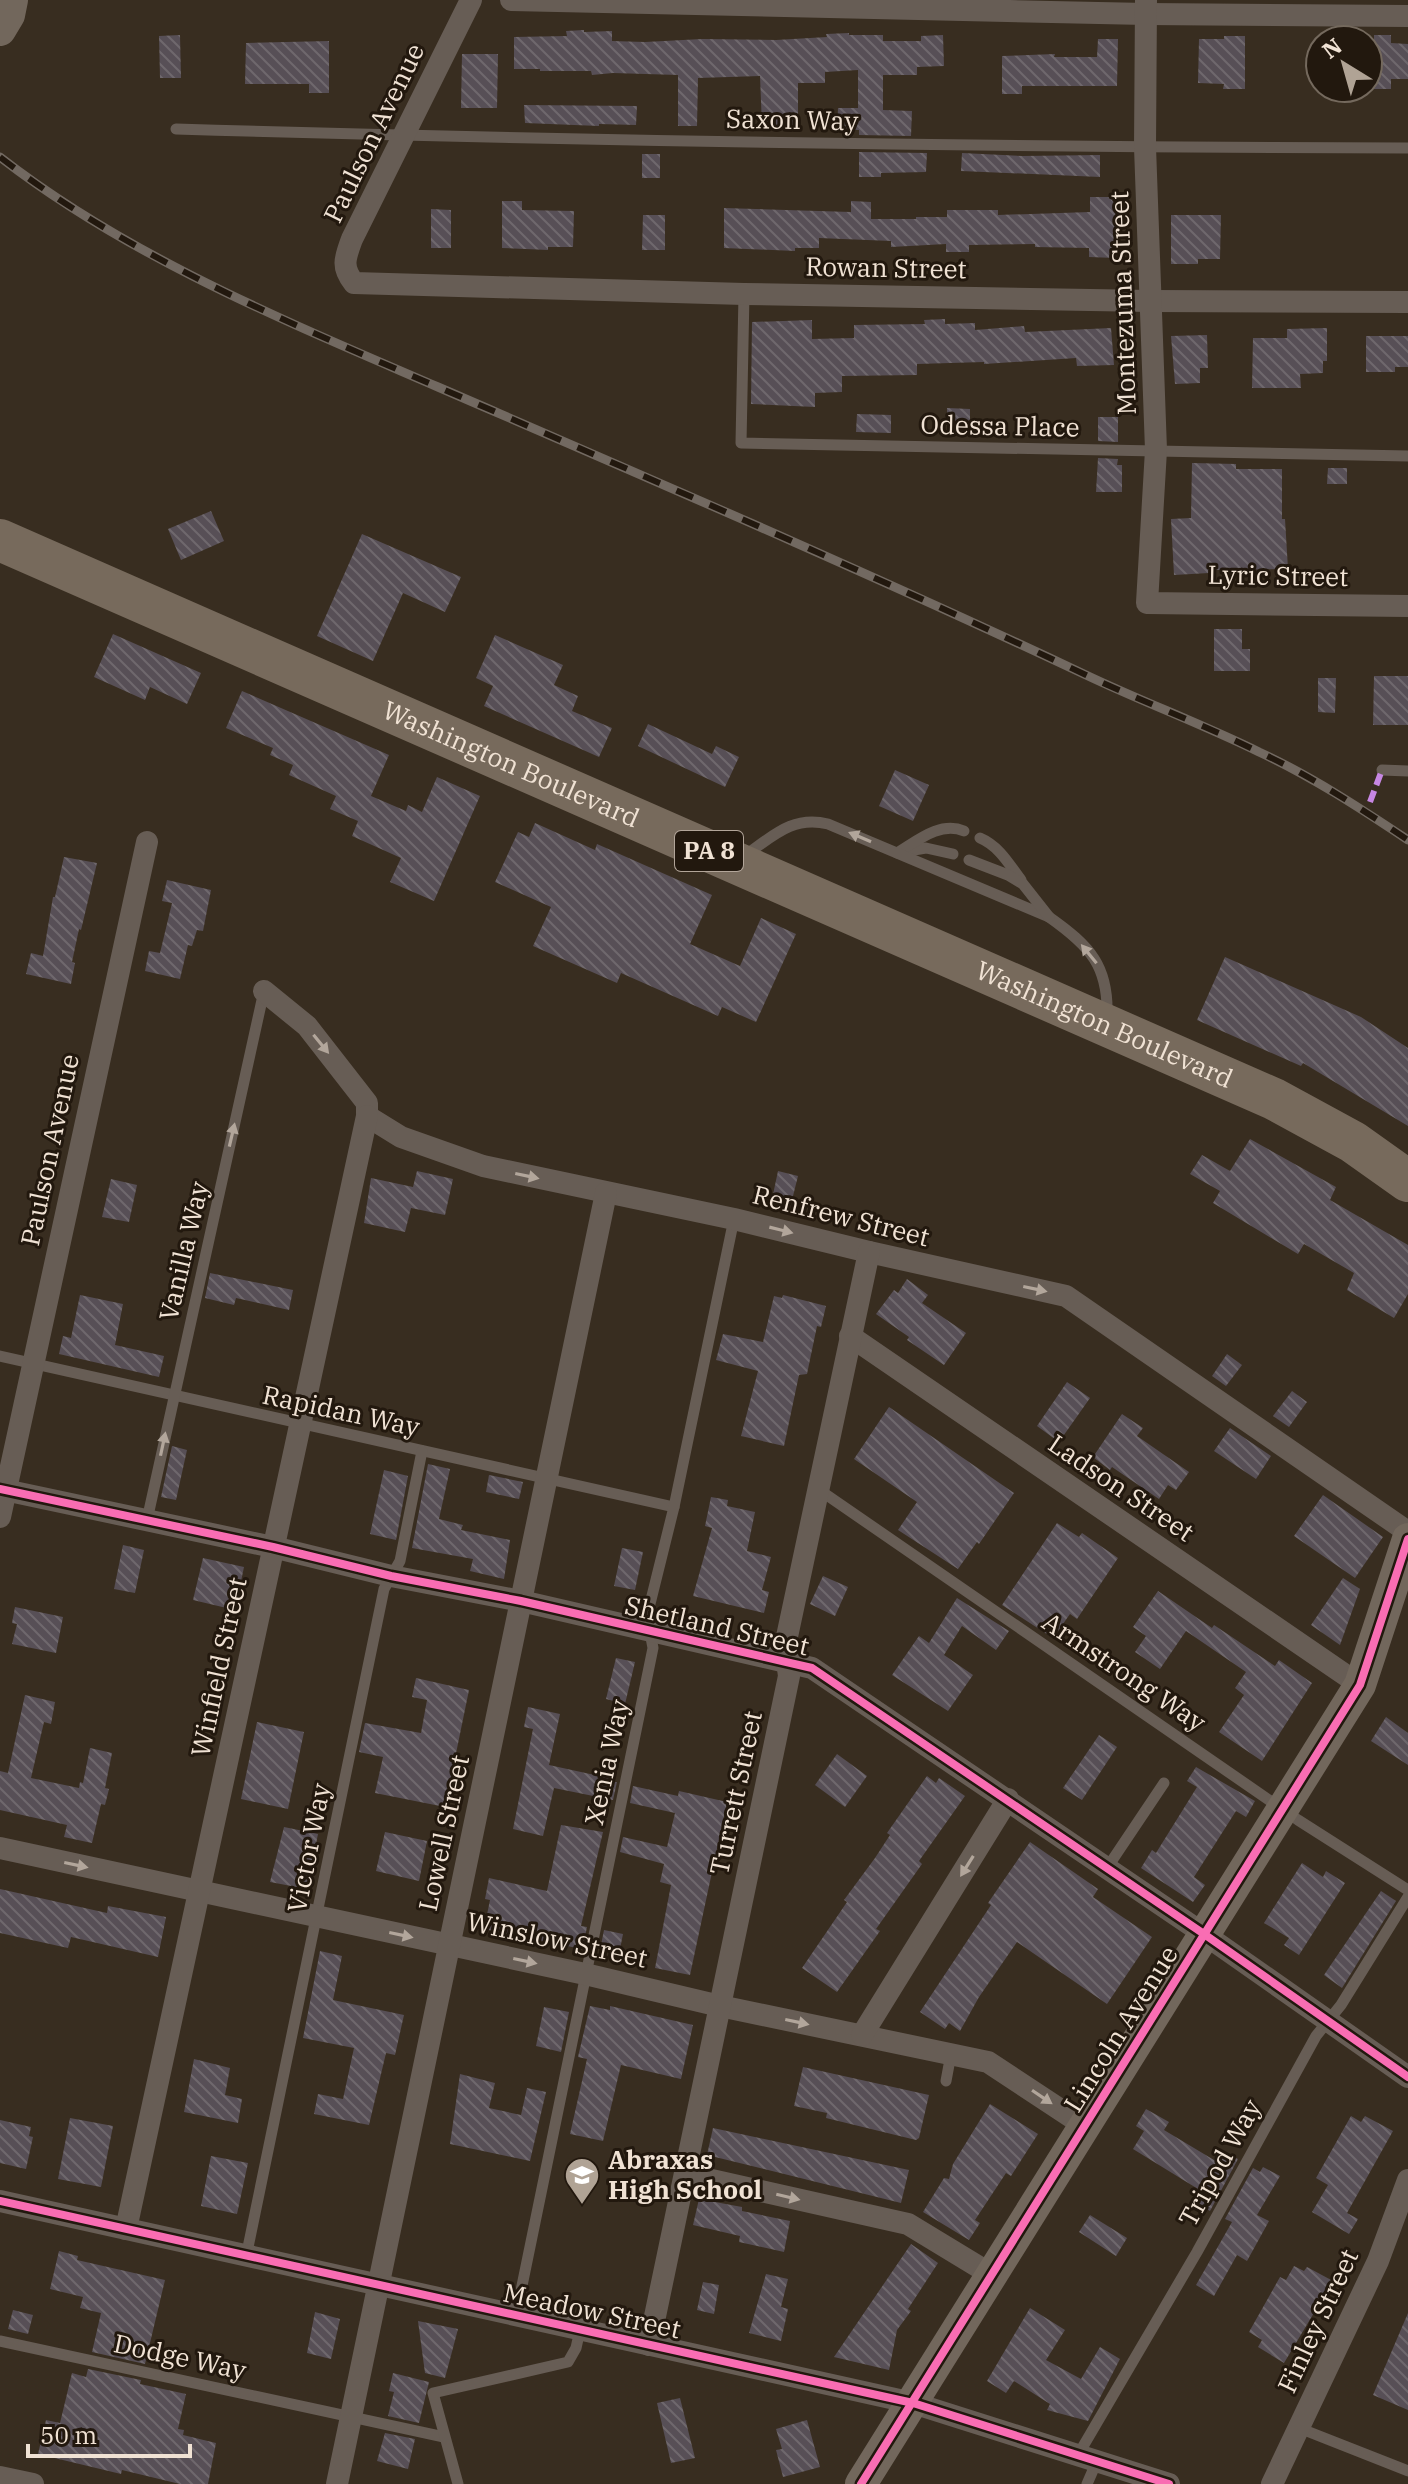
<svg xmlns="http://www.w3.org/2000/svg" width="1408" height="2484" font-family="'IBM Plex Serif',serif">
  <defs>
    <pattern id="building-back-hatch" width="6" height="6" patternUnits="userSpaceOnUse" patternTransform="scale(2)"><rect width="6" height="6" fill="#574f56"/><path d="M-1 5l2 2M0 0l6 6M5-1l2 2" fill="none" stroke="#6f686d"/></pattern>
  </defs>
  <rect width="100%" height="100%" fill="#382d20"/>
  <!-- building -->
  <g fill="url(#building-back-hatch)">
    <path d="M584 30V32L612 31V41L645 42 702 39 776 40 827 37 826 34 849 33V35H883V41H921V36L943 35 944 66 917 67V75H883V110L912 111 911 136 859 135V130L837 129 838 108H858V70L825 72V83H798V127H762L760 76 698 78 697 126H678V75L613 73 592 75 591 71H540V69H514V37L567 36 566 31Z"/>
    <path d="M180 35 181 78H160L159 36Z"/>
    <path d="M1374 35H1391V43L1408 44V79H1391V89H1374Z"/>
    <path d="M1224 36H1245V89H1223L1224 84 1198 83 1199 39H1224Z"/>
    <path d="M1098 39H1118L1117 86H1022V94H1002V56L1055 54 1054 57H1097Z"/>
    <path d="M329 41V93H309V84H245L246 43Z"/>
    <path d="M462 54H498L497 108H461Z"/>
    <path d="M524 105 637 106 636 125 599 124V126L525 123Z"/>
    <path d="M859 152 927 153 926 172 881 173V177H859Z"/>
    <path d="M962 153 1022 156 1100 155V177L961 171Z"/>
    <rect x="642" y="154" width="18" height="24"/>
    <path d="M1090 197H1116L1115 258 1089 257V248L1035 247V244L969 245V252H946V244L891 247V241L819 238V248H795V251L724 248V208L851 212V201L871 202V219H916V217H947V210H998V215L1090 212Z"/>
    <path d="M502 201H522V210L574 211 573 247H548V250L502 248Z"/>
    <path d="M431 209 451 210V248H431Z"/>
    <path d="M643 215H665V250H642Z"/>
    <path d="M1171 215H1221L1220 259H1198V264H1171Z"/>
    <path d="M945 319V324L975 323V330L1024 326 1025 332 1111 328 1114 365 1077 366 1076 358 984 364V362L917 364V375L842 376V392L815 393V407L751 404 752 322 812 320V339L854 338V325L925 324 924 320Z"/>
    <path d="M1327 328V361H1323V373L1300 374 1301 388H1252L1253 338H1287V329Z"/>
    <path d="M1207 335 1208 368H1200V383L1175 384 1171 336Z"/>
    <path d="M1366 336H1408V367H1395V372H1366Z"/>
    <path d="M947 408 970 409V430L947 429Z"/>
    <path d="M857 414 891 415V433L856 432Z"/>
    <path d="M1098 417H1118V442L1098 441Z"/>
    <path d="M1098 458 1118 459 1117 465H1122V492H1096Z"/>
    <path d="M1192 463 1236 464V469H1282V519H1285L1288 569 1209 570V573L1174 575 1171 519 1191 518Z"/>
    <path d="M1328 468H1347V484H1327Z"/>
    <path d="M211 511 224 541 181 560 168 529Z"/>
    <path d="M362 534 461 577 445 612 403 593 373 661 317 636Z"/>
    <path d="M1214 629H1242V649H1250V671H1214Z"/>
    <path d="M113 634 201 673 187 704 150 687 145 700 94 677Z"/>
    <path d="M495 635 563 665 554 685 578 696 572 711 612 728 599 757 484 706 493 686 476 678Z"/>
    <path d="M1374 676H1408V725H1373Z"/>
    <path d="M1318 678H1336L1335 713 1318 712Z"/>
    <path d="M242 691 389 755 371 796 406 811 408 805 422 812 437 777 480 796 434 901 390 882 401 858 352 836 358 821 330 809 336 796 289 775 293 765 270 755 273 748 226 728Z"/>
    <path d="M648 724 712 754 716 746 739 757 725 787 638 746Z"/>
    <path d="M895 770 929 785 913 821 879 806Z"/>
    <path d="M535 823 595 850 597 844 712 895 690 944 740 966 761 918 796 934 756 1022 722 1007 718 1016 621 973 617 983 533 946 551 907 495 882 518 832 529 837Z"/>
    <path d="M64 857 97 863 81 930 79 929 72 962 75 963 71 984 26 974 31 953 43 956 53 897H55Z"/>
    <path d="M167 880 211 890 203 931 197 930 192 946 188 945 180 979 145 971 149 951 160 953 172 903 162 901Z"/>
    <path d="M1225 957 1361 1017 1408 1048V1126L1303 1063 1301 1066 1197 1020Z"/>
    <path d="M1250 1139 1336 1187 1330 1200 1408 1245V1294L1394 1318 1347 1290 1354 1273 1304 1244 1298 1254 1213 1203 1220 1191 1190 1174 1202 1155 1230 1171Z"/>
    <path d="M417 1171 453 1179 445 1215 411 1208 405 1232 364 1223 371 1178 413 1187Z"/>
    <path d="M778 1171 798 1176 790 1208 771 1204Z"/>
    <path d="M111 1179 137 1185 129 1222 102 1217Z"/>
    <path d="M210 1273 293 1290 289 1310 236 1298 234 1305 205 1298Z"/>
    <path d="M907 1279 928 1295 922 1303 966 1333 944 1365 907 1340 909 1337 876 1314 894 1290 898 1293Z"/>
    <path d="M80 1295 123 1304 115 1345 164 1356 159 1377 59 1354 63 1336 71 1338Z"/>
    <path d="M783 1295 826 1306 821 1327 817 1326 807 1374 799 1375 784 1446 741 1436 758 1371 716 1360 723 1334 763 1342 774 1296 782 1298Z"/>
    <path d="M1227 1354 1242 1365 1226 1386 1212 1376Z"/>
    <path d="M1067 1382 1090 1398 1059 1442 1037 1426Z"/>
    <path d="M1292 1391 1307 1402 1289 1427 1273 1416Z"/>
    <path d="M889 1407 1014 1493 979 1544 977 1542 958 1569 898 1530 917 1502 854 1459Z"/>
    <path d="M1122 1414 1143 1428 1137 1436 1189 1472 1176 1490 1168 1485 1159 1499 1112 1467 1110 1470 1093 1457Z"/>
    <path d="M1230 1428 1271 1456 1256 1479 1214 1451Z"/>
    <path d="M172 1446 187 1450 176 1500 161 1497Z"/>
    <path d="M428 1464 450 1469 439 1519 463 1525 461 1530 510 1540 504 1579 470 1571 473 1559 412 1548Z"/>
    <path d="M384 1470 408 1476 396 1540 370 1534Z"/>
    <path d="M489 1475 523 1482 519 1499 486 1492Z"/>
    <path d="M1323 1495 1383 1537 1355 1578 1294 1536Z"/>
    <path d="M711 1497 728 1500 727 1506 755 1512 747 1551 771 1557 762 1590 769 1592 764 1613 693 1596 712 1528 705 1526Z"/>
    <path d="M1057 1523 1079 1537 1082 1533 1118 1558 1077 1619 1070 1614 1053 1638 1002 1605Z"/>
    <path d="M123 1545 144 1550 135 1593 114 1589Z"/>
    <path d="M622 1548 643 1552 635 1590 614 1586Z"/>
    <path d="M203 1558 244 1567 235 1610 193 1600Z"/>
    <path d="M823 1576 848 1587 835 1616 810 1604Z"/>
    <path d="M1343 1578 1360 1589 1340 1645 1311 1625Z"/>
    <path d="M1158 1591 1212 1628 1214 1625 1275 1666 1279 1660 1312 1683 1262 1761 1219 1732 1244 1695 1235 1688 1246 1672 1186 1631 1160 1669 1135 1652 1146 1636 1133 1627Z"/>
    <path d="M957 1598 1009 1631 996 1650 962 1626 944 1655 973 1675 948 1711 892 1675 919 1636 929 1643Z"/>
    <path d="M15 1607 63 1617 56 1653 12 1644 17 1624 12 1623Z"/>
    <path d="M616 1658 635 1662 625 1704 606 1699Z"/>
    <path d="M416 1678 469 1690 445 1807 375 1793 383 1757 359 1752 365 1723 421 1733 427 1700 412 1697Z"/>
    <path d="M25 1695 55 1702 51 1724 44 1722 31 1778 79 1788 80 1782 83 1783 90 1748 112 1753 105 1788 109 1789 105 1805 101 1804 92 1843 64 1837 67 1825 0 1810V1771L8 1773Z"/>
    <path d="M528 1707 560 1714 549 1765 613 1779V1782H617L613 1800 554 1788 543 1836 513 1829 533 1729 524 1727Z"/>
    <path d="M1386 1717 1408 1733V1765L1371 1741Z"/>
    <path d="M257 1722 304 1732 288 1809 241 1799Z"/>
    <path d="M1099 1735 1117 1747 1082 1800 1063 1788Z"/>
    <path d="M837 1754 867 1776 845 1807 815 1785Z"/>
    <path d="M1196 1767 1255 1801 1246 1817 1236 1811 1194 1877 1205 1885 1193 1902 1141 1868 1152 1850 1156 1853 1197 1787 1187 1781Z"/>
    <path d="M927 1776 936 1783 939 1778 965 1796 919 1861 922 1864 876 1929 880 1931 837 1992 802 1968 847 1902 844 1900 875 1858 890 1835 887 1833Z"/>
    <path d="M633 1786 678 1796 679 1791 727 1802 690 1975 655 1968 671 1885 660 1882 664 1864 620 1852 623 1837 667 1847 675 1813 630 1803Z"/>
    <path d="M561 1825 603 1832 581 1926 587 1927 583 1946 577 1945V1948L484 1929 490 1900 485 1899 489 1878 547 1891Z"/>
    <path d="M284 1827 318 1834 307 1889 270 1882Z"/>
    <path d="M385 1832 427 1841 419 1881 376 1871Z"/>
    <path d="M1030 1842 1098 1889 1093 1897 1152 1937 1107 2004 1017 1942 979 1997 960 2031 949 2023 945 2029 920 2012 991 1905 988 1903Z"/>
    <path d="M1302 1863 1323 1877 1326 1871 1345 1883 1299 1955 1284 1945 1289 1938 1264 1923Z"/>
    <path d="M0 1889 107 1913 108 1906 166 1917 158 1957 71 1937 68 1948 0 1933Z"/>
    <path d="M1381 1891 1396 1901 1342 1988 1324 1975Z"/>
    <path d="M604 1930 623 1934 619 1954 600 1950Z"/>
    <path d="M320 1951 342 1956 333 2000 404 2015 395 2055 386 2053 369 2125 314 2114 318 2094 343 2099 354 2048 303 2038Z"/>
    <path d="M590 2006 610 2010V2006L693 2025 681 2079 621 2065 603 2141 570 2134 587 2059 578 2057Z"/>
    <path d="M544 2007 569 2012 561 2052 536 2046Z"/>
    <path d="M194 2059 230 2068 225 2095 242 2099 238 2123 184 2112Z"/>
    <path d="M803 2067 929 2095 919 2138 916 2140 826 2118 827 2113 794 2106Z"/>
    <path d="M460 2074 495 2083 489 2108 521 2115 527 2088 546 2092 530 2161 450 2144Z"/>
    <path d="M990 2104 1038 2134 1011 2176 1006 2173 975 2220 980 2223 969 2240 923 2212 944 2178 949 2179 953 2164Z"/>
    <path d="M1146 2109 1169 2122 1164 2130 1214 2160 1220 2149 1238 2159 1210 2211 1192 2201 1198 2189 1133 2149 1144 2131 1136 2126Z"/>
    <path d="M1351 2116 1361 2122 1365 2116 1393 2131 1347 2213 1358 2219 1349 2234 1312 2212 1328 2185 1316 2178Z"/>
    <path d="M70 2118 113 2126 101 2187 58 2179Z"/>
    <path d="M0 2120 31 2127 29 2136 33 2137 26 2169 0 2163Z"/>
    <path d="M713 2128 909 2170 901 2203 707 2155Z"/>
    <path d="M211 2156 248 2163 237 2214 201 2206Z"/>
    <path d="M1263 2167 1280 2176 1257 2215 1269 2221 1247 2261 1237 2255 1214 2296 1196 2285 1232 2222 1225 2219 1253 2168 1260 2172Z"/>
    <path d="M699 2199 742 2207V2211L790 2221 784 2252 739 2242 740 2236 693 2225Z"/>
    <path d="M1090 2215 1127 2238 1116 2256 1079 2232Z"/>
    <path d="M911 2244 938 2263 908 2309 911 2311 897 2330 889 2370 834 2357Z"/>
    <path d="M59 2251 78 2256 77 2260 165 2280 145 2364 92 2352 101 2313 80 2308 83 2297 50 2289Z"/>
    <path d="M1294 2266 1304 2271 1307 2267 1333 2281 1284 2363 1258 2347 1262 2340 1249 2332 1280 2277 1286 2280Z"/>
    <path d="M766 2274 788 2279 781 2307 788 2309 781 2341 749 2333Z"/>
    <path d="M703 2282 719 2285 714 2314 697 2310Z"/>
    <path d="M1030 2308 1065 2330 1046 2360 1081 2379 1100 2347 1120 2359 1088 2421 1047 2410 1050 2404 1014 2381 1006 2393 987 2381Z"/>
    <path d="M13 2310 33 2315 28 2334 8 2329Z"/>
    <path d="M315 2312 340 2319 331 2359 307 2353Z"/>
    <path d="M1408 2313V2410L1373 2395Z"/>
    <path d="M418 2321 458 2329 445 2378 425 2373Z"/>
    <path d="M88 2369 141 2380 140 2384 186 2394 178 2429 184 2430 183 2435 216 2443 208 2484H180L122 2470 121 2474 38 2454 46 2420 60 2423 72 2373 86 2377Z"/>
    <path d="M393 2373 429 2382 419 2423 388 2416 394 2392 389 2391Z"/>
    <path d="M680 2398 695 2458 671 2463 657 2403Z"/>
    <path d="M807 2420 820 2467 783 2477 776 2450 782 2449 776 2429Z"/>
    <path d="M385 2433 415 2439 408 2469 377 2461Z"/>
  </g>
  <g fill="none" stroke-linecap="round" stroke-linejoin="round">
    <!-- lane -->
    <g stroke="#675d55" stroke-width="11">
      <path d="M176 129C586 141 997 147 1408 148"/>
      <path d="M744 294 741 443 1408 456"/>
      <path d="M1382 770 1408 771"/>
      <path d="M980 838C999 846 1009 864 1021 880"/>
      <path d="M902 852 926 848 953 854"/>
      <path d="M897 853C917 841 940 821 964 831"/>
      <path d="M744 856C772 837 792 815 828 824L1049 917C1090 946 1109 966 1107 1017"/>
      <path d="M969 860 1008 875 1023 884 1049 917"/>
      <path d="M0 1356 674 1507"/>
      <path d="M818 1489 1298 1820 1408 1890"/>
      <path d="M147 1520 264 991"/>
      <path d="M1107 1868 1164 1783"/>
      <path d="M946 2081 951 2054"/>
      <path d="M246 2257 384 1589 400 1561 422 1451"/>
      <path d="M516 2315 653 1648 647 1616 674 1507 734 1219"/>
      <path d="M0 2341 444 2437"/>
      <path d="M1299 2428 1408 2471"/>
      <path d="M1078 2455 1197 2252 1316 2036 1341 2005 1408 1897"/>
      <path d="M458 2484 433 2393 568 2362 576 2348 580 2330"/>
      <path d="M1087 2484 1097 2461"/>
    </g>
    <!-- street -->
    <g stroke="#675d55" stroke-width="22">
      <path d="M471 0 352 239C345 258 341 267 354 283L744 294 1150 301 1408 302"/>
      <path d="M511 0 1146 14 1408 16"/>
      <path d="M1146 1 1145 147 1156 450 1147 603 1408 606"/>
      <path d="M264 991 307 1026 367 1103V1116L401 1137 483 1166 734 1219 869 1252 1066 1296 1408 1532"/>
      <path d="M850 1336 1360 1685"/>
      <path d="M0 1489 273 1547 391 1576 521 1601 812 1668 1204 1934 1408 2077"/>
      <path d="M0 1517 147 842"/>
      <path d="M0 1848 585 1974 720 2006 988 2062 1085 2126"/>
      <path d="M862 2035 1008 1799"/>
      <path d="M685 2174 908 2224 992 2275"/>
      <path d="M0 2201 913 2403 1169 2484"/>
      <path d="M126 2229 367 1116"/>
      <path d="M649 2345 789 1676 785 1646 869 1252"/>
      <path d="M0 2477 33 2484"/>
      <path d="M337 2484 606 1193"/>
      <path d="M1272 2484 1378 2261 1408 2180"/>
    </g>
    <!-- secondary -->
    <g stroke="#72675c" stroke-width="32">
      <path d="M0 30 9 15 12 0"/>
      <path d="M861 2484 1360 1685 1408 1539"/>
    </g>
    <!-- highway -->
    <path stroke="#776a5c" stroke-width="42" id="s1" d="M0 540 1274 1099 1353 1142 1408 1181"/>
    <!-- rail casing -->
    <g stroke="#726961" stroke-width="9">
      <path id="rail" d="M0 157C130 258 288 322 438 387 655 481 872 574 1086 675 1143 702 1202 724 1259 752 1311 776 1360 808 1408 840"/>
    </g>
    <!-- rail -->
    <use href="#rail" stroke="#22180e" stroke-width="6" stroke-dasharray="18" stroke-linecap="butt"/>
    <!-- quiet -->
    <path stroke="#c787e3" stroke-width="6" stroke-dasharray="12 6" stroke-linecap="butt" d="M1370 802 1382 770"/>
    <!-- cycleway casing -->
    <g stroke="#22180e" stroke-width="13">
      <g id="cycleway">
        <path d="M0 1489 273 1547 391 1576 521 1601 812 1668 1204 1934 1408 2077"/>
        <path d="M0 2201 913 2403 1169 2484"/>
        <path d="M861 2484 1360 1685 1408 1539"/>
      </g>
    </g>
    <!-- cycleway -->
    <use href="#cycleway" stroke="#f96db3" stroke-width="8"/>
  </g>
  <!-- one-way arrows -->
  <defs><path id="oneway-solid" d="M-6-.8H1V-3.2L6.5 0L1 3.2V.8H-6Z" transform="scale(2)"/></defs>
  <g fill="#b2a69b">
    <use href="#oneway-solid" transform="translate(860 837) rotate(-157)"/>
    <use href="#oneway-solid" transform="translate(1089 954) rotate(-129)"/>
    <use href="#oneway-solid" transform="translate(321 1044) rotate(51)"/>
    <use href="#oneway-solid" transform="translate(232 1135) rotate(-77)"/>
    <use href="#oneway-solid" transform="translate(527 1176) rotate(12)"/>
    <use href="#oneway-solid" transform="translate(781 1230) rotate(14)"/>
    <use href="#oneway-solid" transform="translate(1035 1289) rotate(12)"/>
    <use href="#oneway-solid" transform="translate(163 1444) rotate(-78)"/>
    <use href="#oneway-solid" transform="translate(76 1865) rotate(12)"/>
    <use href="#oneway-solid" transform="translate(967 1866) rotate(122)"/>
    <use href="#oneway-solid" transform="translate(401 1935) rotate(12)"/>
    <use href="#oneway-solid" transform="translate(525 1961) rotate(12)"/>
    <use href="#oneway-solid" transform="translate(797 2022) rotate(12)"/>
    <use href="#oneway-solid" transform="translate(1042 2097) rotate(34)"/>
    <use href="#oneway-solid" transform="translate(788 2197) rotate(13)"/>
  </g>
  <!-- icons -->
  <defs>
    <g id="school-pin" transform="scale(1.8)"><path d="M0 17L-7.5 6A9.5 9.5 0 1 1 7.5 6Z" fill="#b0a395" stroke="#22180e"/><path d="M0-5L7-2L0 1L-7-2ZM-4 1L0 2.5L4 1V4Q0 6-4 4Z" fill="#fff"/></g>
  </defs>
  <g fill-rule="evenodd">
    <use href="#school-pin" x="582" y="2175"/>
  </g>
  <g text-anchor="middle" stroke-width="6" stroke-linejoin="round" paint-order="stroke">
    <!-- shield labels -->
    <rect fill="#22180e" stroke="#b2a599" stroke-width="2" x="675" y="831" width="68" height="40" rx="6"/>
    <g font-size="24" font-weight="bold" fill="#f0e2d4">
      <text x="709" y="859">PA 8</text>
    </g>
    <!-- street labels -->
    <g font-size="26" fill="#f0e2d4" stroke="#22180e">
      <text transform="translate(792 120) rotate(1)" y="9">Saxon Way</text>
      <text transform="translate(374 133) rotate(-64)" y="9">Paulson Avenue</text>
      <text transform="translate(886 268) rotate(1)" y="9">Rowan Street</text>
      <text transform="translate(1123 303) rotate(-92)" y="9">Montezuma Street</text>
      <text transform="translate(1000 426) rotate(1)" y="9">Odessa Place</text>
      <text transform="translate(1278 576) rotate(1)" y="9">Lyric Street</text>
      <text dy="9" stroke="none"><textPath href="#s1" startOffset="558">Washington Boulevard</textPath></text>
      <text dy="9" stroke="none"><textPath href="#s1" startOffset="1206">Washington Boulevard</textPath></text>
      <text transform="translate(50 1150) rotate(-78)" y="9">Paulson Avenue</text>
      <text transform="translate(841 1216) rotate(14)" y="9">Renfrew Street</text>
      <text transform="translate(184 1251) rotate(-77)" y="9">Vanilla Way</text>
      <text transform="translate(341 1411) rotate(12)" y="9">Rapidan Way</text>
      <text transform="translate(1121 1488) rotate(34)" y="9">Ladson Street</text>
      <text transform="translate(717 1626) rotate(13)" y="9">Shetland Street</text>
      <text transform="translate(219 1667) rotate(-78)" y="9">Winfield Street</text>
      <text transform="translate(1124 1672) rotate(34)" y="9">Armstrong Way</text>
      <text transform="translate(607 1762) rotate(-78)" y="9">Xenia Way</text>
      <text transform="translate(736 1793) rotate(-78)" y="9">Turrett Street</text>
      <text transform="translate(444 1833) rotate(-78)" y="9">Lowell Street</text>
      <text transform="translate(309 1848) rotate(-79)" y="9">Victor Way</text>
      <text transform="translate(557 1940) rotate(12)" y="9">Winslow Street</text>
      <text transform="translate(1121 2029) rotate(-58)" y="9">Lincoln Avenue</text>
      <text transform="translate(1220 2163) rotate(-61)" y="9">Tripod Way</text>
      <text transform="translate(592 2311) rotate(12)" y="9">Meadow Street</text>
      <text transform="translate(1318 2321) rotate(-65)" y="9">Finley Street</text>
      <text transform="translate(180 2357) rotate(12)" y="9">Dodge Way</text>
    </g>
    <!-- poi labels -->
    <g font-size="26" font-weight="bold" fill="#f0e2d4" stroke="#22180e" text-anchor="start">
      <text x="608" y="2169">Abraxas<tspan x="608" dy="30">High School</tspan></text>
    </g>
  </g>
  <!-- north arrow -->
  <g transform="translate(1344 64) rotate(323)"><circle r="38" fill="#22180e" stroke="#74695d" stroke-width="2"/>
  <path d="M0-6L14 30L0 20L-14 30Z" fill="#b0a395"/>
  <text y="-12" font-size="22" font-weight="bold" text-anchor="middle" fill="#f0e2d4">N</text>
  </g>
  <!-- scale -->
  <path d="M28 2444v12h162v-12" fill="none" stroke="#f0e2d4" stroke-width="4"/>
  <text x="40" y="2444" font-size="24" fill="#f0e2d4" stroke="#22180e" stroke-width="6" paint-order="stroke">50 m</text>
</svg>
